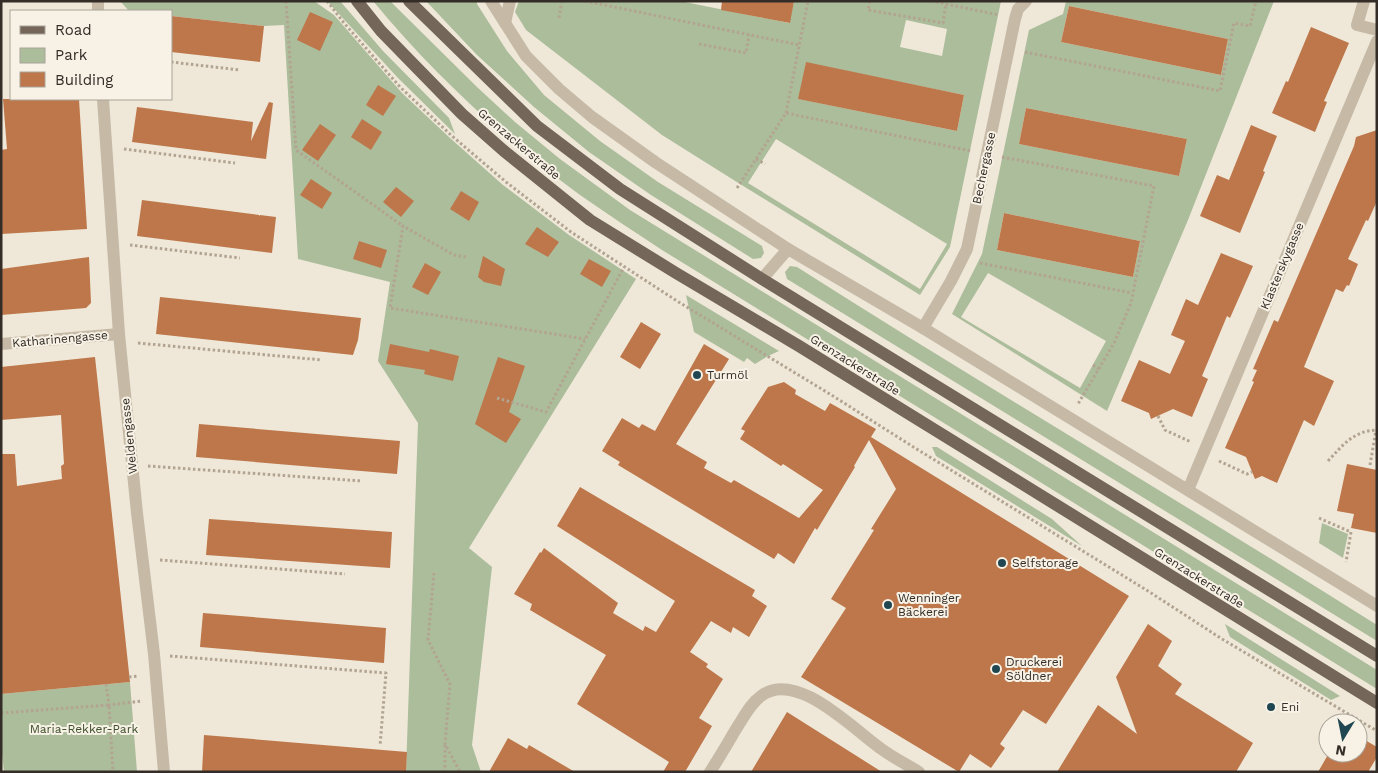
<svg xmlns="http://www.w3.org/2000/svg" width="1378" height="773" font-family="'Work Sans',sans-serif">
  <rect width="100%" height="100%" fill="#efe8d9"/>
  <!-- green -->
  <g fill="#acbd9b" fill-rule="evenodd">
    <path d="M120 1H314L334 15 402 93 450 138 503 185 569 235 636 279 469 548 492 567 472 745 481 772H406L418 423 378 361 390 282 298 259 284 25 264 26 171 16V11H129Z"/>
    <path d="M327 1H340L383 51 449 118 455 134 398 78Z"/>
    <path d="M373 1H390L477 87 515 122 560 159 630 210 1377 670V689L662 250C635 232 607 214 580 195 504 139 433 74 373 1Z"/>
    <path d="M426 1H477V4L507 51 544 95 600 141 658 182 762 246 764 253 761 258 753 259 651 195 589 152 534 107 477 55Z"/>
    <path d="M519 1H680L789 23 794 1H1001L950 247 920 295 740 184 662 135 526 30 515 12ZM906 20 947 29 942 56 900 47ZM806 63 964 95 957 131 799 99ZM776 139 947 244 920 289 748 183Z"/>
    <path d="M1066 1H1274L1188 220 1107 411 952 314 982 254 1029 30 1063 14ZM1069 6 1228 39 1221 75 1061 42ZM1026 108 1187 139 1179 176 1019 144ZM1004 213 1140 241 1133 277 997 250ZM988 273 1106 341 1080 388 961 317Z"/>
    <path d="M790 266 797 267C989 389 1185 504 1377 625V641L787 279 785 272Z"/>
    <path d="M686 295 779 351 768 356 755 364 747 358 744 362 694 332Z"/>
    <path d="M932 447H937L1052 519 1082 546 936 456Z"/>
    <path d="M1322 523 1348 534 1343 558 1319 543Z"/>
    <path d="M1225 624 1340 696 1331 700 1230 637Z"/>
    <path d="M130 682 137 772H4L1 744V694Z"/>
  </g>
  <!-- building -->
  <g fill="#bd774a">
    <path d="M722 1H794L790 23 721 10Z"/>
    <path d="M1069 6 1228 39 1221 75 1061 42Z"/>
    <path d="M310 12 333 22 320 51 297 40Z"/>
    <path d="M171 16 264 26 260 62 171 52Z"/>
    <path d="M1311 27 1349 43 1324 101 1327 102 1315 132 1272 113 1286 81 1288 82Z"/>
    <path d="M806 62 964 95 957 131 798 99Z"/>
    <path d="M378 85 396 96 383 116 366 105Z"/>
    <path d="M3 99H79L87 229 1 234V150L7 149Z"/>
    <path d="M269 102 273 103 266 159 132 142 137 107 253 122 251 141Z"/>
    <path d="M1026 108 1187 139 1179 176 1019 144Z"/>
    <path d="M362 119 382 132 371 150 351 137Z"/>
    <path d="M320 124 336 135 318 161 302 150Z"/>
    <path d="M1251 125 1277 136 1263 171 1265 172 1240 233 1200 216 1217 175 1229 180Z"/>
    <path d="M1377 130V201L1368 221 1366 220 1348 259 1358 264 1349 286 1347 285 1343 292 1336 289 1304 367 1334 381 1314 426 1304 420 1277 483 1262 476 1255 479 1246 457 1225 448 1254 382 1252 381 1257 370 1253 369 1274 320 1278 322 1354 146 1356 137Z"/>
    <path d="M311 179 332 193 322 209 300 195Z"/>
    <path d="M396 187 414 201 401 217 383 202Z"/>
    <path d="M461 191 479 202 469 221 450 209Z"/>
    <path d="M142 200 259 215V216L260 215 276 217 272 253 137 236Z"/>
    <path d="M1004 213 1140 241 1133 277 997 250Z"/>
    <path d="M537 227 559 242 548 257 525 244Z"/>
    <path d="M359 241 387 250 381 268 353 259Z"/>
    <path d="M1221 253 1253 266 1230 318 1227 316 1202 376 1208 379 1192 417 1173 409 1151 419 1149 413 1121 401 1139 360 1170 374 1185 341 1171 335 1186 299 1198 305Z"/>
    <path d="M483 256 505 269 501 286 484 282 478 277Z"/>
    <path d="M89 257 91 303 86 308 1 315V269Z"/>
    <path d="M589 259 611 271 602 287 580 274Z"/>
    <path d="M425 263 441 272 428 295 412 287Z"/>
    <path d="M160 297 361 318 358 340 353 355 156 334Z"/>
    <path d="M641 322 661 334 640 369 620 357Z"/>
    <path d="M390 344 429 352 430 349 459 356 453 381 424 374 425 370 386 364Z"/>
    <path d="M704 344 729 359 676 444 707 462 704 468 731 483 734 480 799 518 823 490 783 464 781 466 740 439 745 431 741 429 768 387 784 382 796 390 795 394 825 411 830 403 876 429 871 437 1129 596 1046 724 1023 710 1000 744 1005 748 991 768 970 754 959 772 801 677 846 608 831 599 874 530 871 529 896 489 869 440 854 466 855 467 817 530 815 528 794 564 778 553 774 559 618 465 620 462 602 451 622 418 639 428 642 424 655 431Z"/>
    <path d="M95 357 130 682 1 694V454H15L17 486 62 479 61 466 64 464 61 415 1 420V367Z"/>
    <path d="M498 357 525 366 509 412 521 419 506 443 475 424Z"/>
    <path d="M199 424 400 441 397 474 196 457Z"/>
    <path d="M1347 464 1377 470V533L1351 528 1354 514 1337 511Z"/>
    <path d="M580 487 755 590 752 596 767 606 749 637 733 627 731 633 711 621 690 652 708 664 706 667 723 679 699 718 712 726 685 772H663L669 762 577 704 606 655 530 610 532 604 514 594 540 552 541 553 544 548 618 603 613 613 643 631 645 626 656 632 675 601 557 526Z"/>
    <path d="M209 519 392 532 390 568 206 555Z"/>
    <path d="M203 613 386 628 384 663 200 647Z"/>
    <path d="M1148 624 1172 641 1158 666 1182 684 1175 694 1253 743 1236 772H1057L1098 705 1137 734 1116 677Z"/>
    <path d="M787 712 882 772H751Z"/>
    <path d="M204 735 407 752 406 772H202Z"/>
    <path d="M1358 736 1377 747V757L1368 772H1318L1329 753H1358Z"/>
    <path d="M508 738 527 749 529 745 575 772H489Z"/>
  </g>
  <g fill="none" stroke-linecap="round" stroke-linejoin="round">
    <!-- path -->
    <g stroke="#b2a491" stroke-width="3" stroke-dasharray="2.5 2.5" stroke-linecap="butt">
      <path d="M286 1 296 150 403 226"/>
      <path d="M327 1 344 23 400 87 452 136 506 182 571 232 677 301 833 396 915 448 1148 591 1222 639 1377 731"/>
      <path d="M585 1 799 45"/>
      <path d="M870 1 868 10 943 23 946 4"/>
      <path d="M931 1 999 15"/>
      <path d="M559 18 562 1"/>
      <path d="M699 44 746 53 749 35"/>
      <path d="M1025 52 1220 91 1234 23 1250 26 1256 1"/>
      <path d="M171 62 240 70"/>
      <path d="M786 113 808 1"/>
      <path d="M124 149 235 163"/>
      <path d="M1002 157 1154 186 1131 303 1114 343 1078 404"/>
      <path d="M756 159 765 164"/>
      <path d="M737 188 786 113 971 151"/>
      <path d="M130 245 240 258"/>
      <path d="M466 257 454 255 403 226 390 308 585 339"/>
      <path d="M980 263 1132 293"/>
      <path d="M138 343 322 360"/>
      <path d="M1093 365 1099 369"/>
      <path d="M497 398 546 412 624 267"/>
      <path d="M1158 416 1165 430 1191 442"/>
      <path d="M1219 461 1247 474 1252 472"/>
      <path d="M1328 461C1343 445 1353 431 1377 430"/>
      <path d="M1370 465 1376 430"/>
      <path d="M148 466 362 481"/>
      <path d="M1319 518 1351 532 1346 562"/>
      <path d="M160 560 345 574"/>
      <path d="M434 573 428 640 450 684 445 744 460 772"/>
      <path d="M170 656 386 673 380 746"/>
      <path d="M129 677 138 676"/>
      <path d="M106 684 109 705 142 701"/>
      <path d="M1 713 109 705 113 772"/>
      <path d="M445 745V772"/>
    </g>
    <!-- minor -->
    <g stroke="#c6baa7" stroke-width="12">
      <path d="M98 1V11"/>
      <path d="M491 1 526 56 559 89 592 117 655 162 788 249 923 328 1377 606"/>
      <path d="M1364 1 1357 25 1377 30"/>
      <path d="M505 23 510 1"/>
      <path d="M103 99 119 334 137 513 154 654 164 772"/>
      <path d="M762 279 788 249"/>
      <path d="M923 328 951 281 967 249 1015 19 1018 9 1026 1"/>
      <path d="M1 344 119 334"/>
      <path d="M1188 490 1377 41"/>
      <path d="M710 772C719 758 728 743 736 729 744 717 750 704 761 696 796 669 853 729 880 748 892 757 906 764 919 772"/>
    </g>
    <!-- major -->
    <g stroke="#746659" stroke-width="12">
      <path d="M357 1 381 31 462 114 504 151 590 220 676 273 799 346 1377 703"/>
      <path d="M409 1 537 126 620 189 762 279 1377 656"/>
    </g>
  </g>
  <!-- markers -->
  <g fill="#204651" stroke="#f7f2e5" stroke-width="2">
    <circle cx="697" cy="375" r="5"/>
    <circle cx="1002" cy="563" r="5"/>
    <circle cx="888" cy="605" r="5"/>
    <circle cx="996" cy="669" r="5"/>
    <circle cx="1271" cy="707" r="5"/>
  </g>
  <g text-anchor="middle" stroke-width="4" stroke-linejoin="round" paint-order="stroke">
    <!-- street labels -->
    <g font-size="12" fill="#332c27" stroke="#f7f2e5">
      <text transform="translate(519 144) rotate(40)" y="4">Grenzackerstraße</text>
      <text transform="translate(984 168) rotate(-78)" y="4">Bechergasse</text>
      <text transform="translate(1282 266) rotate(-67)" y="4">Klasterskygasse</text>
      <text transform="translate(60 339) rotate(-5)" y="4">Katharinengasse</text>
      <text transform="translate(855 365) rotate(32)" y="4">Grenzackerstraße</text>
      <text transform="translate(129 436) rotate(-96)" y="4">Weldengasse</text>
      <text transform="translate(1199 578) rotate(32)" y="4">Grenzackerstraße</text>
    </g>
    <!-- poi labels -->
    <g font-size="12" fill="#332c27" stroke="#f7f2e5" text-anchor="start">
      <text x="707" y="379">Turmöl</text>
      <text x="1012" y="567">Selfstorage</text>
      <text x="898" y="602">Wenninger<tspan x="898" dy="14">Bäckerei</tspan></text>
      <text x="1006" y="666">Druckerei<tspan x="1006" dy="14">Söldner</tspan></text>
      <text x="1281" y="711">Eni</text>
    </g>
    <!-- park labels -->
    <g font-size="12" fill="#3d4f2c" stroke="#f7f2e5">
      <text x="84" y="733">Maria-Rekker-Park</text>
    </g>
  </g>
  <!-- border -->
  <rect width="1378" height="773" fill="none" stroke="#332c27" stroke-width="5"/>
  <!-- legend -->
  <rect x="10" y="10" width="162" height="90" fill="#f7f2e5" stroke="#a9a399"/>
  <rect x="20" y="26" width="25" height="8" fill="#746659" stroke="#a9a399"/>
  <text x="55" y="35" font-size="15" fill="#332c27">Road</text>
  <rect x="20" y="48" width="25" height="15" fill="#acbd9b" stroke="#a9a399"/>
  <text x="55" y="60" font-size="15" fill="#332c27">Park</text>
  <rect x="20" y="72" width="25" height="15" fill="#bd774a" stroke="#a9a399"/>
  <text x="55" y="85" font-size="15" fill="#332c27">Building</text>
  <!-- north arrow -->
  <g transform="translate(1343 738) rotate(190)"><circle r="24" fill="#f7f2e5" stroke="#a9a399"/>
  <path d="M0-4L9 19L0 12L-9 19Z" fill="#204651"/>
  <text y="-8" font-size="14" font-weight="bold" text-anchor="middle" fill="#332c27">N</text>
  </g>
</svg>
